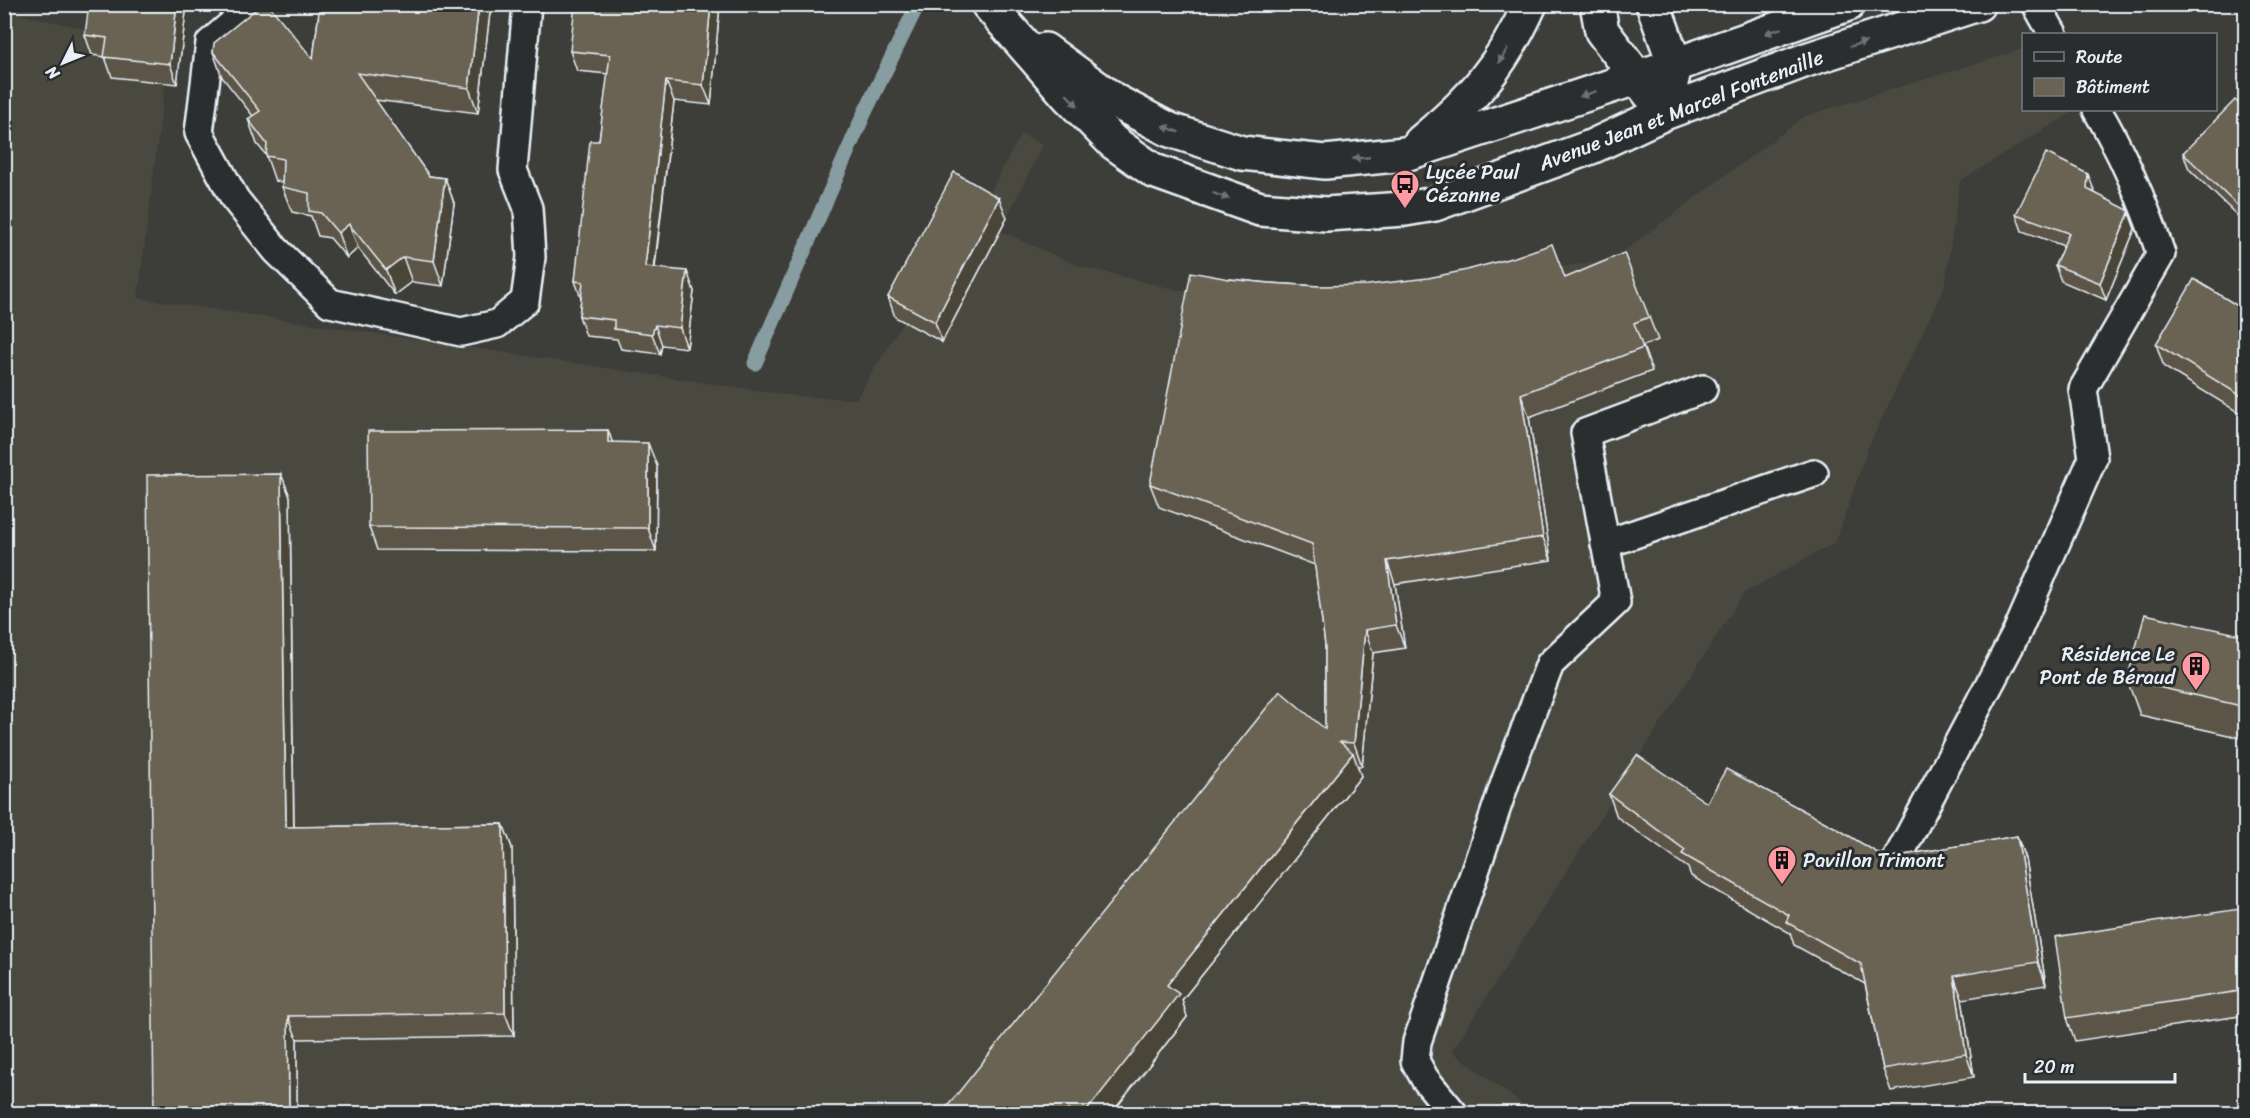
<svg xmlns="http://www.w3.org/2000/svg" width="2250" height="1118" font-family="Sriracha,sans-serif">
  <rect width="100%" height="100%" fill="#3d3d39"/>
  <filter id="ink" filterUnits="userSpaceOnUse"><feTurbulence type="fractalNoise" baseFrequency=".0167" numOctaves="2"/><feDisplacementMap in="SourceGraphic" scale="12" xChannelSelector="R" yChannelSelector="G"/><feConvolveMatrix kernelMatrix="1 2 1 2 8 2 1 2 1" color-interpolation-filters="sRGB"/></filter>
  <g filter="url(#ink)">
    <!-- built -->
    <path fill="#4a4840" d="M5 11 95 31 114 58 112 77 165 83 138 298 794 396 856 399 903 322 895 317 962 192 984 204 1021 134 1043 145 1000 231 1079 266 1199 295 1238 302 1561 267 1613 259 1805 116 2023 49 2024 110H2076L1960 181 1945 285 1868 448 1836 542 1744 593 1452 1051 1534 1113 5 1114Z"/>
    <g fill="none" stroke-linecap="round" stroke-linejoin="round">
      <!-- stream -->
      <path stroke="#879da1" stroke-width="15" d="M755 363 864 114 918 4"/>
      <!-- lane casing -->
      <g stroke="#e8f1f8" stroke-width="32">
        <g id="lane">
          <path d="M243 4 239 18 210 43 199 133 235 199 276 250 330 303 461 332 497 324 525 301 531 257 528 208 513 170 527 4"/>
          <path d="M2036 4 2053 34"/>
          <path d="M1605 544 1814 473"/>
          <path d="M1898 857 2017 632 2093 458 2083 389 2161 254C2144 204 2124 155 2097 110"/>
          <path d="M1454 1114 1425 1079 1415 1061 1417 1042 1506 780 1550 664 1616 602 1585 433 1703 389"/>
        </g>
      </g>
      <!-- secondary casing -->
      <g stroke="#e8f1f8" stroke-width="38">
        <g id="secondary">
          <path d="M988 4 1068 96 1113 142 1154 171 1260 209 1326 214 1405 209 1435 204 1591 147 1664 113 1806 60 1978 4"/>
          <path d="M1597 4 1602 31 1650 94"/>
          <path d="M1653 4 1675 65 1670 88"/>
          <path d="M1045 50 1115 101 1170 130 1242 153 1325 162 1405 154 1675 65 1848 4"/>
          <path d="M1421 142C1471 101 1503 65 1530 4"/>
        </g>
      </g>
      <!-- lane -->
      <use href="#lane" stroke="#2a2d2e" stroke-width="27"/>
      <!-- secondary -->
      <use href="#secondary" stroke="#2a2d2e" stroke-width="33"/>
    </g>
    <!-- wall -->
    <g fill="#5b5447" stroke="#e8f1f8" stroke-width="1.5">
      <path d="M187 4 177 84 112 77 105 57 92 55 85 35Z"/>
      <path d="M320 4H491L478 113 375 100 429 176 445 178 454 203 443 286 412 282 395 295 358 248 347 258 330 238 318 236 311 216 292 212 282 187 283 182 275 181 266 155 257 144 248 119 253 116 222 77 213 52 313 59Z"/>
      <path d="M720 4 711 105 674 101 655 268 694 291 687 348 662 345 660 354 621 349 617 339 586 336 579 316 581 298 575 281 599 141 608 74 577 71 570 51Z"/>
      <path d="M2246 110V224L2189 169 2183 153Z"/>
      <path d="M2094 190V192L2135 229 2106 300 2061 281 2055 265 2064 246 2022 231 2016 214Z"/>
      <path d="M1007 218 942 342 895 317 888 297Z"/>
      <path d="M1229 279 1269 283 1319 286 1649 317 1658 340 1643 346 1652 371 1529 417 1551 560 1395 584 1405 648 1373 653 1362 766H1357L1361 776 1182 1000 1187 1017 1112 1113H942L1325 729V645L1315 565 1159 507 1150 484Z"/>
      <path d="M2246 311V417L2164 367 2156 344Z"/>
      <path d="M608 430 612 442 657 466 656 551 377 550 369 527Z"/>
      <path d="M281 474 290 497 294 827 503 824 512 848 514 1036 297 1039V1113H154Z"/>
      <path d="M2246 636V739L2140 715 2127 680Z"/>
      <path d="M1609 794 1707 803 1886 858 2017 836 2025 859 2046 985 1962 999 1974 1077 1891 1091 1883 1069 1865 984 1794 945 1790 933 1691 876 1688 868 1617 817Z"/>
      <path d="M2246 908V1015L2075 1041 2067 1018Z"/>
    </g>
    <!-- shaded-wall -->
    <g fill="#4a4539" stroke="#e8f1f8" stroke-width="1.5">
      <path d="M177 4H187L177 84 170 64Z"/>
      <path d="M479 4H491L478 113 469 88Z"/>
      <path d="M711 4H720L711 105 703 85Z"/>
      <path d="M666 81 674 101 652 287 645 267Z"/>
      <path d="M2088 174 2094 190 2093 205 2087 189Z"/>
      <path d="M445 178 454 203 443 286 434 261Z"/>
      <path d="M999 198 1007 218 942 342 935 322Z"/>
      <path d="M2129 213 2135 229 2106 300 2100 283Z"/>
      <path d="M349 224 358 248 347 258 338 233Z"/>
      <path d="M403 257 412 282 395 295 386 270Z"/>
      <path d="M687 271 694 291 687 348 680 328Z"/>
      <path d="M655 325 662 345 660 354 652 334Z"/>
      <path d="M1521 394 1529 417 1551 560 1543 537Z"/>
      <path d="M608 430 616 453 608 442Z"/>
      <path d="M648 443 657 466 656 551 648 528Z"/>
      <path d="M281 474 290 497 294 850 286 827Z"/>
      <path d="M1387 561 1395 584 1405 648 1396 625Z"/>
      <path d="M1365 630 1373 653 1362 766 1354 743Z"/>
      <path d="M1353 753 1361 776 1182 1000 1187 1017 1112 1113H1085L1167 985Z"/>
      <path d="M503 824 512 848 514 1036 505 1013Z"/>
      <path d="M2017 836 2025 859 2046 985 2038 962Z"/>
      <path d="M1954 976 1962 999 1974 1077 1966 1054Z"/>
      <path d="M288 1016 297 1039V1113H289Z"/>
    </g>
    <!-- building -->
    <g fill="#6a6252" stroke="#e8f1f8" stroke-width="1.5">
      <path d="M89 4H177L170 64 104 57 107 38 85 35Z"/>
      <path d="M262 4H268L313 59 320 4H479L469 88 357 73 429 176 445 178 434 261 403 257 386 270 349 224 338 233 321 213 309 211V193L282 187 283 159 266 156 267 144 248 119 260 111 213 52 214 43Z"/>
      <path d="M575 4H711L703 85 666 81 645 267 687 271 680 328 655 325 652 334 614 329V320L579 316 583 282 575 281 590 141H599L610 55 570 51Z"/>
      <path d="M2235 100 2246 110V214L2183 153Z"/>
      <path d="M2046 153 2088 174 2087 189 2128 210 2129 213 2100 283 2055 265 2069 233 2016 214Z"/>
      <path d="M954 172 999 198 935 322 888 297Z"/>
      <path d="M1552 244 1565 278 1624 253 1649 317 1634 323 1643 348 1521 394 1543 537 1387 561 1396 625 1365 630 1354 743 1340 742 1353 753 1167 985 1179 994 1085 1113H1074L1069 1109 1065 1113H942L1280 691 1325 729V645L1312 544 1150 484 1191 272 1229 279 1269 283 1319 286 1368 285 1428 278 1467 270 1515 257Z"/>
      <path d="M2194 279 2246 311V399L2156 344Z"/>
      <path d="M608 430V442L648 443V528L369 527 368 431Z"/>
      <path d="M281 474 286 827 503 824 505 1013 288 1016 289 1113H154L147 475Z"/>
      <path d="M2145 614 2246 636V707L2127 680Z"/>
      <path d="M1637 755 1707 803 1726 769 1836 828 1886 858 2017 836 2038 962 1954 976 1966 1054 1883 1069 1861 964 1786 922 1789 915 1682 854 1685 850 1609 794Z"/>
      <path d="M2246 908V990L2067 1018 2055 937Z"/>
    </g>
    <!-- one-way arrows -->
    <defs><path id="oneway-solid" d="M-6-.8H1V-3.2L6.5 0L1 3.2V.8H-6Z" transform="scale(1.5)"/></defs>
    <g fill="#6c7275">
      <use href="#oneway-solid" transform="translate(1773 31) rotate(161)"/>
      <use href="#oneway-solid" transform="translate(1858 44) rotate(-18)"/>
      <use href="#oneway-solid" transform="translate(1503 56) rotate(121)"/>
      <use href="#oneway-solid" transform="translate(1588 94) rotate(162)"/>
      <use href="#oneway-solid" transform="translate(1072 100) rotate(46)"/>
      <use href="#oneway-solid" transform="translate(1171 129) rotate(-158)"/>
      <use href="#oneway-solid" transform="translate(1361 158) rotate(175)"/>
      <use href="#oneway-solid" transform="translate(1221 196) rotate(20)"/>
    </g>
  </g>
  <!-- icons -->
  <defs>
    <g id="bus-pin" transform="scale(1.5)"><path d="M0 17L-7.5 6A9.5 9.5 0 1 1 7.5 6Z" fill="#ff9aa2" stroke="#2a2d2e"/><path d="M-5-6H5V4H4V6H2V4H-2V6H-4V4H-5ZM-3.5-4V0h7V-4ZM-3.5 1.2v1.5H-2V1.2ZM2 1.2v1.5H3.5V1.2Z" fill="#111"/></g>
    <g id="building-pin" transform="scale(1.5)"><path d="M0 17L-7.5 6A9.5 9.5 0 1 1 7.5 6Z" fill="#ff9aa2" stroke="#2a2d2e"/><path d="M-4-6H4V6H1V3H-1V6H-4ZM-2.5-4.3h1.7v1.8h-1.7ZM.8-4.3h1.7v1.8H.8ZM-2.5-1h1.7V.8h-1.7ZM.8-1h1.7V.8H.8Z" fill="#111"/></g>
  </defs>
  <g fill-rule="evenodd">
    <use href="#bus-pin" x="1405" y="184"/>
    <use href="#building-pin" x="2196" y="666"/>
    <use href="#building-pin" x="1782" y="860"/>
  </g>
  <g text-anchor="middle" stroke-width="6" stroke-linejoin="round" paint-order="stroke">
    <!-- street labels -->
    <g font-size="20" fill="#e8f1f8" stroke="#2a2d2e">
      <text transform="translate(1681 110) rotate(-21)" y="7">Avenue Jean et Marcel Fontenaille</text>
    </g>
    <!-- poi labels -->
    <g font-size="20" fill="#e8f1f8" stroke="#2a2d2e" text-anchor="start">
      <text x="1426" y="179">Lycée Paul<tspan x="1426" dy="23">Cézanne</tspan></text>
      <text x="2175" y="661" text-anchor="end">Résidence Le<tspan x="2175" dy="23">Pont de Béraud</tspan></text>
      <text x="1803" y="867">Pavillon Trimont</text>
    </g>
  </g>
  <!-- margin -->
  <rect width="2250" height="1118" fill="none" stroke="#2a2d2e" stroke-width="24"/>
  <rect x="12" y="12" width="2226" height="1094" fill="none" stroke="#e8f1f8" stroke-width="2" filter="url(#ink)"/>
  <!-- legend -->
  <rect x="2022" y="33" width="195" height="78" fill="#2a2d2e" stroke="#767b7f" stroke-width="1.5"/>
  <rect x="2034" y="52" width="30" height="9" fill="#2a2d2e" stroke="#767b7f" stroke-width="1.5"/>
  <text x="2076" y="63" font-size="18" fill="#e8f1f8">Route</text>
  <rect x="2034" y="78" width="30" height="18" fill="#6a6252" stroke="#767b7f" stroke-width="1.5"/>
  <text x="2076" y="93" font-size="18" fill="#e8f1f8">Bâtiment</text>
  <!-- north arrow -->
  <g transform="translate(63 63) rotate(227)" stroke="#2a2d2e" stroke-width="4.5" paint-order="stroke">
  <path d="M0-4.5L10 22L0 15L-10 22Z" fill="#e8f1f8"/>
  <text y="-9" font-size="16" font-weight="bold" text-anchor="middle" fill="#e8f1f8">N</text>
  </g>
  <!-- scale -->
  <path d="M2025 1073v9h150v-9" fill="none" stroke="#e8f1f8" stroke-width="3"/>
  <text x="2034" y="1073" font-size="18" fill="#e8f1f8" stroke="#2a2d2e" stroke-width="4.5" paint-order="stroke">20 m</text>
</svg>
